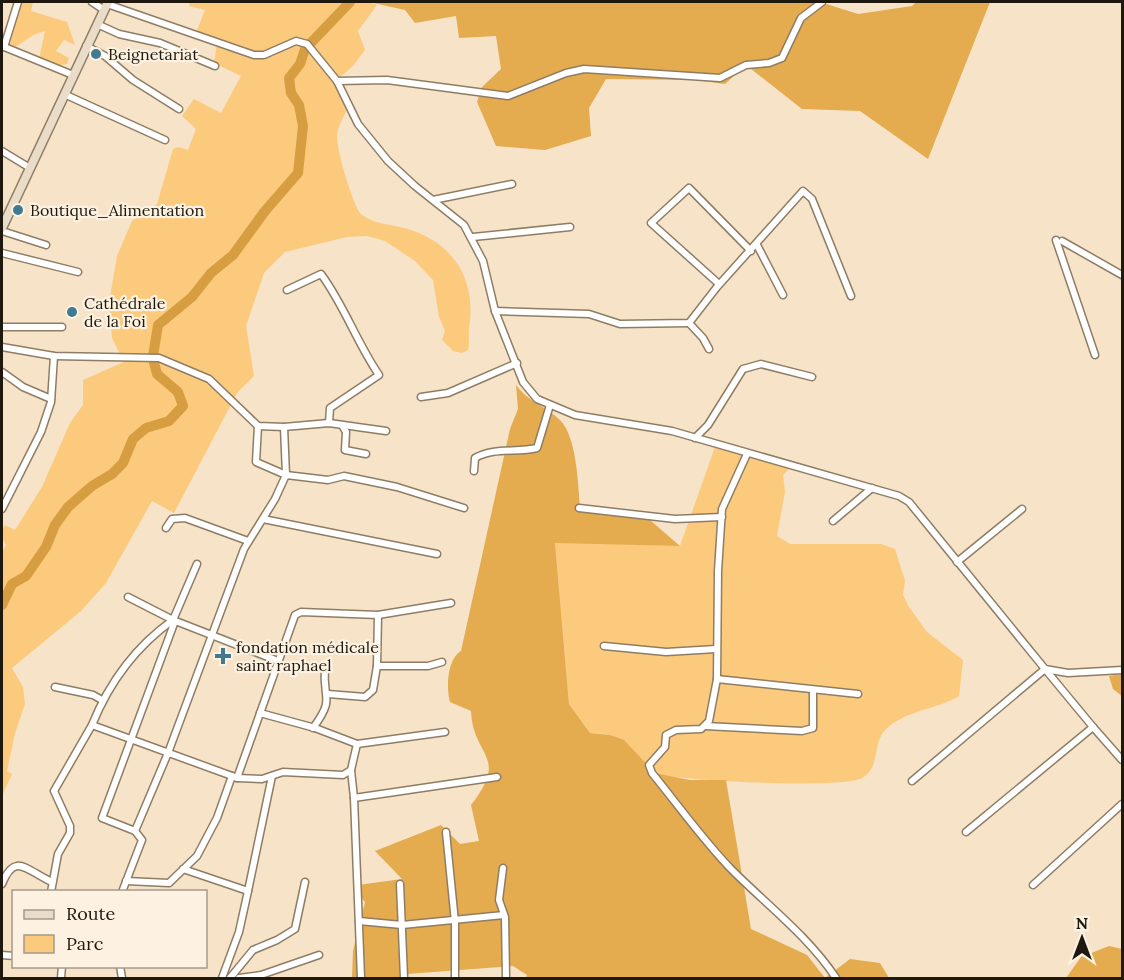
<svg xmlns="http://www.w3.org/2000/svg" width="1124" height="980" font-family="Lora,serif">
  <rect width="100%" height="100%" fill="#f6e3c8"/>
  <!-- green -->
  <g fill="#fcca7d">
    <path d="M13 2H33L31 11 67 22 75 45 64 40 56 51 69 58 67 64 54 66 39 59 45 31 33 35 14 48 2 39Z"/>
    <path d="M190 2H369L377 5 358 31 365 50 352 67 334 82 347 110C343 118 337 128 337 136 336 147 353 207 361 214 372 224 390 224 404 228 453 241 477 279 469 328 468 336 470 342 468 350L462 353 453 351 442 340 445 331 439 317 433 280 415 261 385 241 367 236 347 237 285 252 264 273 246 326 254 376 237 393 174 513 152 501 106 583 81 611 12 668 23 687 25 704 15 733 7 771 12 774 2 796V552L6 545C1 538 0 532 5 525L15 530 42 487 70 423 83 405V380L124 362 112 338 109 303 117 256 132 221 157 204 173 149 178 147 188 150 196 129 182 116 194 99 221 113 241 76 214 63 217 43 195 35 205 10 189 6Z"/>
    <path d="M716 444 790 468 783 475 785 492 777 536 790 544H881L895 549 905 581 903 595 909 607 927 632 963 660 959 696C936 710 905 710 885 730 872 744 881 767 862 778 843 789 684 781 658 774 638 769 627 740 608 735 603 733 596 734 590 733L569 704 555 542 680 546Z"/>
  </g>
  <!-- forest -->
  <g fill="#e4ab4f">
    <path d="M369 2H820L858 14 912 6 916 2H990L928 159 860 111 802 109 746 65 725 84 695 80 606 79 589 108 591 136 545 150 496 146 477 102 482 87 501 69 496 36 459 38 456 16 415 23 405 10Z"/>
    <path d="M516 385C527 401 547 407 560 420 577 437 578 485 580 507L643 514 680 546 555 543 569 704 590 733 610 735 624 740 655 773 690 780H726L751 929 807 955 825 978 850 959 880 963 889 978H526L527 975 513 966 407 974 406 978H352L353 951 365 902 355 890 358 885 402 879 375 851 441 825 460 844 479 841 471 805C510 755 473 758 471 711L450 702C446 688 447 659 461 651L510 429 518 409Z"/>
    <path d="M1122 674V696L1113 689 1109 676Z"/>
    <path d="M1109 946 1122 949V978H1066L1081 957Z"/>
  </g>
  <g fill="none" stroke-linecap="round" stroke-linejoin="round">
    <!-- river -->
    <g stroke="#d79e41" stroke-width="10">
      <path d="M153 356 158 325 192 297 211 273 233 255 265 211 298 173 303 126 299 105 291 93 289 78 300 64 305 49 350 2"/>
      <path d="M2 605 12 584 26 576 46 547 55 525 68 507 92 486 112 474 123 463 133 439 146 428 169 421 183 406 178 392 157 374 153 359"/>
    </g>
    <!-- street casing -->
    <g stroke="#8e7d64" stroke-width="9">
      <g id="street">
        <path d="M92 2 104 10"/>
        <path d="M107 4 254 55H264L296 41 307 44 337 81 358 124 388 161 415 186 464 225 483 261 495 311 523 382 537 399 575 415 672 431 899 496 909 502 1045 669 1068 673 1122 670"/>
        <path d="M97 24 119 34 160 43 215 66"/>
        <path d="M2 46 73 75"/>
        <path d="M86 46 105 56 133 80 179 109"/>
        <path d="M4 47 18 2"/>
        <path d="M337 81 387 80 508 96 566 73 584 69 720 78 746 65 769 63 782 58 801 18 822 2"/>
        <path d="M64 94 165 140"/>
        <path d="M2 151 30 168"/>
        <path d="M433 200 512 184"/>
        <path d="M2 231 46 245"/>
        <path d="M473 237 570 227"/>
        <path d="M1056 240 1095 355"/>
        <path d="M1062 241 1122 275"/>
        <path d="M757 245 783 295"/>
        <path d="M2 253 78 272"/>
        <path d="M719 284 651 223 689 188 751 251"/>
        <path d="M287 290 321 274C344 305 357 343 379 375L330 408 329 423"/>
        <path d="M495 311 589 314 620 324 689 323 717 287 803 191 812 199 851 296"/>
        <path d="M689 323 703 338 709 349"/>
        <path d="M2 327H62"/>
        <path d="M2 347 54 356 159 358 209 379 258 426 284 427 329 423 386 431"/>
        <path d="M2 372 23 387 51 399"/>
        <path d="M421 397 448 393 517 363"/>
        <path d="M342 425 346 432 345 450 366 454"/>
        <path d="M258 426 256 462 286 475 328 480 344 476 397 487 464 508"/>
        <path d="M695 438 708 425 743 369 761 364 812 377"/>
        <path d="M747 454 722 509 718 571 717 679 709 721 701 729 676 730 666 735 665 747 649 765 652 773C678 805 703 840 731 869 767 905 808 936 836 978"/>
        <path d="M474 471 475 458C494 447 516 453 537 448L550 405"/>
        <path d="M579 508 675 519 722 517"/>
        <path d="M2 509 41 432 51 402 54 356"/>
        <path d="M263 519 437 554"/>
        <path d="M833 521 872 488"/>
        <path d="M166 528 172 519 185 518 248 541"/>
        <path d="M957 562 1022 509"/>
        <path d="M128 597 173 620 197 564"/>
        <path d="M604 646 666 652 716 649"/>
        <path d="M377 666H428L442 662"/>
        <path d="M717 679 858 694"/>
        <path d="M55 687 93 695 102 700"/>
        <path d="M328 694 365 697 373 690 377 666 378 615"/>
        <path d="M260 713 315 728 357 744 445 732"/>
        <path d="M705 726 802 731 813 728V690"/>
        <path d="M1093 727 1122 760"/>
        <path d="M313 728C336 697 322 700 325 668"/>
        <path d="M351 770 354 798"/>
        <path d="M232 776 92 725C109 683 135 647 173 620L278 661"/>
        <path d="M237 778 262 779 283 772 343 775 351 770 357 744"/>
        <path d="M912 781 1045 669 1093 727 966 832"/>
        <path d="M135 831 102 818 175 621"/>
        <path d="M446 832 455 922V978"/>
        <path d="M503 868 499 900 505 917 506 978"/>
        <path d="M183 869 248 891 272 776"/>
        <path d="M126 881 169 883 197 856 217 818 232 776 237 778 295 615 301 612 378 615 451 603"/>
        <path d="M2 884C15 851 27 871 52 882"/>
        <path d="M400 884 404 978"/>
        <path d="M1033 885 1122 804"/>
        <path d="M51 892 58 854 70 833V826L54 791 92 725"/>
        <path d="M122 892 142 840 135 831 168 753 244 549 275 499 286 475 284 427"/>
        <path d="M359 921 402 925 504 915"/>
        <path d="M2 955 14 956"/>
        <path d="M120 966 122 978"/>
        <path d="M61 978 62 966"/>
        <path d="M222 978 239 932 248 891"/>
        <path d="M230 978 253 950 277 940 295 929 305 882"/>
        <path d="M239 978 261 975 319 955"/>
        <path d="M361 978 354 798 497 777"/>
      </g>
    </g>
    <!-- secondary casing -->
    <g stroke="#8e7d64" stroke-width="11">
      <path id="secondary" d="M2 228 108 2"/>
    </g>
    <!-- street -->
    <use href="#street" stroke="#fff" stroke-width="6"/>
    <!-- secondary -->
    <use href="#secondary" stroke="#e9dcc9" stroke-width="8"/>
  </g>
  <!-- markers -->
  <g fill="#3f7a92" stroke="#fdf1e1" stroke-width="2">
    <circle cx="96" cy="54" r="6"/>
    <circle cx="18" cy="210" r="6"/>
    <circle cx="72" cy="312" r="6"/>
    <path d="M220 647h6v6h6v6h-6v6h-6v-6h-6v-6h6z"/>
  </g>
  <g text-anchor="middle" stroke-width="4.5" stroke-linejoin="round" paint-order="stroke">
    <!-- poi labels -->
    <g font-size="16" fill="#1e180e" stroke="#fdf1e1" text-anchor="start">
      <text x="108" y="60">Beignetariat</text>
      <text x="30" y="216">Boutique_Alimentation</text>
      <text x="84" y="309">Cathédrale<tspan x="84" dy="18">de la Foi</tspan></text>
      <text x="236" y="653">fondation médicale<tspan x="236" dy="18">saint raphael</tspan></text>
    </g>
  </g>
  <!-- border -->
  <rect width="1124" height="980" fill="none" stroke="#1e180e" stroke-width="6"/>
  <!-- legend -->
  <rect x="12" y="890" width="195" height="78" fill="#fdf1e1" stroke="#a49a8d" stroke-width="1.5"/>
  <rect x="24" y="910" width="30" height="9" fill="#e9dcc9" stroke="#a49a8d" stroke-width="1.5"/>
  <text x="66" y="920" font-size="18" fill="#1e180e">Route</text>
  <rect x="24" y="935" width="30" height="18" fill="#fcca7d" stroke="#a49a8d" stroke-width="1.5"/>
  <text x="66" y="950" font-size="18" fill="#1e180e">Parc</text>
  <!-- north arrow -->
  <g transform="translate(1082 938)" stroke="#fdf1e1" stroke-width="4.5" paint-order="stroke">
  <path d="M0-4.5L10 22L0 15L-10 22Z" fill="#1e180e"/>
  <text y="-9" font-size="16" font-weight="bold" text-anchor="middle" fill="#1e180e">N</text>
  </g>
</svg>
